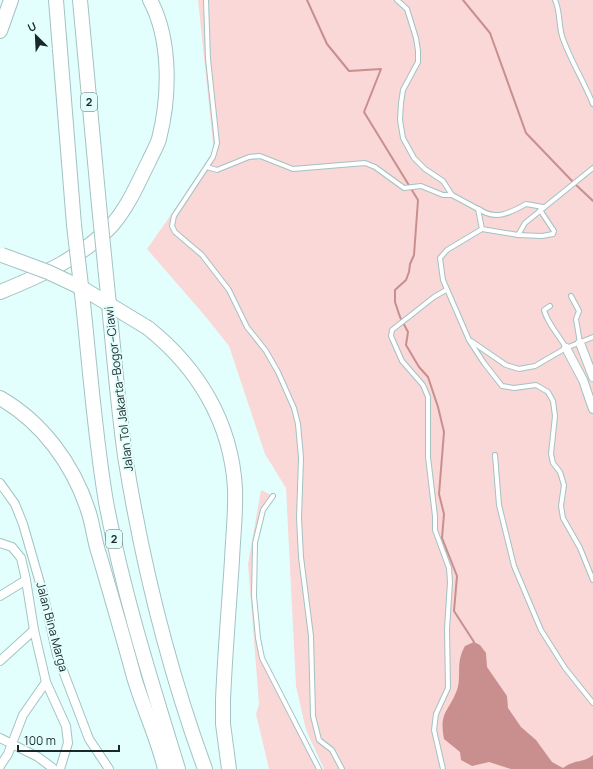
<svg xmlns="http://www.w3.org/2000/svg" width="593" height="769" font-family="Manrope,sans-serif">
  <rect width="100%" height="100%" fill="#e3fffd"/>
  <!-- green -->
  <g fill="#f9d8d7">
    <path d="M198 0H593V769H324L306 730 296 686 286 488 265 454 229 346 206 317 147 249 214 153Z"/>
    <path d="M261 490 273 496 266 504 255 543 254 596 262 658 320 769H269L256 714 259 704 248 564Z"/>
  </g>
  <!-- water -->
  <path fill="#c88f8e" d="M474 642 480 645 486 653 487 667 507 696 508 708 521 727 536 740 552 762 563 768C575 759 584 763 593 755V769H511L489 762 472 766 461 760 460 752 444 739C439 712 448 713 457 690 462 676 455 663 465 646Z"/>
  <g fill="none" stroke-linecap="round" stroke-linejoin="round">
    <!-- stream -->
    <g stroke="#c88f8e" stroke-width="2">
      <path d="M307 0 327 44 349 71 381 69 364 112 418 200 414 255 410 264 409 272 406 280 395 290V302L400 317 408 332 406 345 419 367 428 377 438 407 444 432 439 494 444 514 442 538 457 576 454 611 474 642"/>
      <path d="M463 0 490 33 526 133 574 183 593 201"/>
    </g>
    <!-- service casing -->
    <g stroke="#a2c3c2" stroke-width="6">
      <g id="service">
        <path d="M206 0 208 59 217 143 213 157 174 216 172 226 175 232 202 255 229 290 247 327 266 351 278 372 294 408 298 424 301 458 299 518 301 557 311 636 313 716 319 740 332 750 342 769"/>
        <path d="M397 0 407 9 416 38 418 51V62L403 90 401 103 400 120 403 138 414 158 425 169 443 181 452 195 478 209 482 229 518 235 525 223 593 168"/>
        <path d="M555 0C561 13 558 26 563 39 571 61 584 82 593 104"/>
        <path d="M207 167 217 170 249 157 260 156 293 169 365 163 375 167 404 188 421 186 443 195H452"/>
        <path d="M479 209C495 221 510 213 526 204L543 207"/>
        <path d="M482 229 447 250 440 258 443 280 469 340 484 363 502 386 514 388 536 385 548 392 553 401 555 416 551 454 553 463 560 472 564 485 561 506 563 518 580 548 593 580"/>
        <path d="M518 235 542 236 553 234 554 231 540 210"/>
        <path d="M571 296 579 311 576 319 580 343"/>
        <path d="M550 306 544 310C547 323 559 335 566 348"/>
        <path d="M471 341 506 365 519 369 535 366 566 348 593 337"/>
        <path d="M495 455 499 505 514 566 541 630 565 668 593 703"/>
        <path d="M273 496 263 510 255 543 254 596 258 638 262 658 319 769"/>
        <path d="M443 769 434 730 436 714 448 688 447 629 450 582 449 568 435 530V516L428 457V397L423 385 402 361 391 336 392 330 434 297 446 290"/>
      </g>
    </g>
    <!-- minor casing -->
    <g stroke="#a2c3c2" stroke-width="10">
      <g id="minor">
        <path d="M580 343 593 377"/>
        <path d="M566 348 583 380 593 409"/>
        <path d="M0 483 15 504 23 524 44 597 57 655 89 739 109 769"/>
        <path d="M0 543 12 547 21 558 26 580 34 630 46 682 66 726 68 743 60 769"/>
        <path d="M0 596 26 580"/>
        <path d="M0 661 34 630"/>
        <path d="M0 738 38 757 54 769"/>
        <path d="M0 766 8 754 23 715 46 682"/>
      </g>
    </g>
    <!-- motorway casing -->
    <g stroke="#a2c3c2" stroke-width="16">
      <g id="motorway">
        <path d="M56 0 74 225"/>
        <path d="M80 0 99 205"/>
        <path d="M0 31 11 0"/>
        <path d="M0 292C40 276 83 257 113 224 129 205 138 183 149 161 152 154 157 146 159 139 170 96 171 39 150 0"/>
        <path d="M83 303C90 369 95 437 106 502 123 593 151 681 178 769"/>
        <path d="M109 305C114 355 118 406 125 456 142 562 168 668 205 769"/>
        <path d="M148 328C198 368 231 422 235 488 236 512 233 536 232 560 229 607 225 653 223 700V724L229 769"/>
        <path d="M0 398C42 422 73 464 88 510 93 524 94 540 99 554 111 595 123 636 134 677 143 708 158 738 165 769"/>
      </g>
    </g>
    <!-- service -->
    <use href="#service" stroke="#fff" stroke-width="4"/>
    <!-- minor -->
    <use href="#minor" stroke="#fff" stroke-width="8"/>
    <!-- motorway -->
    <use href="#motorway" stroke="#fff" stroke-width="14"/>
    <!-- motorway-bridge casing -->
    <g stroke="#a2c3c2" stroke-width="16" stroke-linecap="butt">
      <g id="motorway-bridge">
        <path d="M99 205 109 305"/>
        <path d="M74 225 83 303"/>
        <path d="M2 255 48 272 82 288 148 328"/>
      </g>
    </g>
    <!-- motorway-bridge -->
    <use href="#motorway-bridge" stroke="#fff" stroke-width="14"/>
  </g>
  <g text-anchor="middle" stroke-width="4" stroke-linejoin="round" paint-order="stroke">
    <!-- shield labels -->
    <g fill="#e3fffd" stroke="#576868" stroke-width="1">
      <rect x="81" y="93" width="16" height="18" rx="3"/>
      <rect x="106" y="530" width="16" height="18" rx="3"/>
    </g>
    <g font-size="11" font-weight="bold" fill="#1b2828">
      <text x="89" y="106">2</text>
      <text x="114" y="543">2</text>
    </g>
    <!-- street labels -->
    <g font-size="12" fill="#1b2828" stroke="#e3fffd">
      <text transform="translate(119 389) rotate(-97)" y="4">Jalan Tol Jakarta–Bogor–Ciawi</text>
      <text transform="translate(52 627) rotate(75)" y="4">Jalan Bina Marga</text>
    </g>
  </g>
  <!-- north arrow -->
  <g transform="translate(36 36) rotate(336)" stroke="#e3fffd" stroke-width="3" paint-order="stroke">
  <path d="M0-3L7 15L0 10L-7 15Z" fill="#1b2828"/>
  <text y="-6" font-size="11" font-weight="bold" text-anchor="middle" fill="#1b2828">U</text>
  </g>
  <!-- scale -->
  <path d="M18 745v6h101v-6" fill="none" stroke="#1b2828" stroke-width="2"/>
  <text x="24" y="745" font-size="12" fill="#1b2828" stroke="#e3fffd" stroke-width="3" paint-order="stroke">100 m</text>
</svg>
